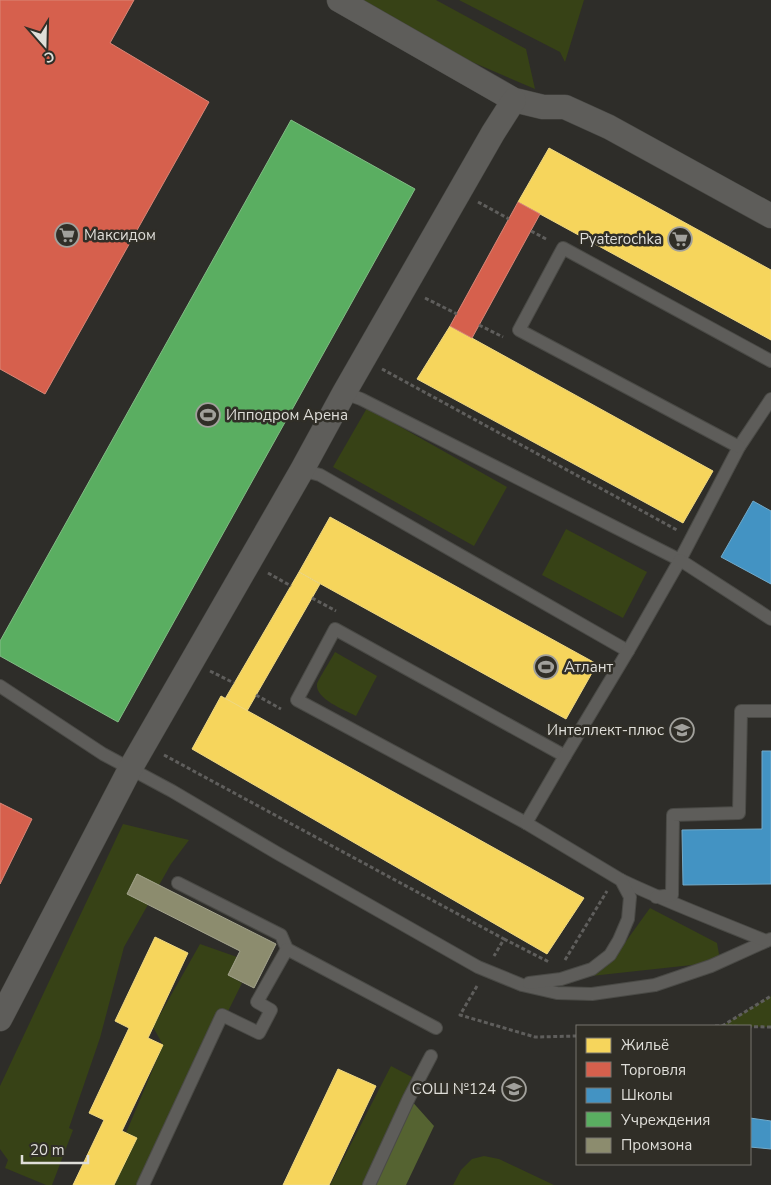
<svg xmlns="http://www.w3.org/2000/svg" width="771" height="1185" font-family="'Nunito Sans',sans-serif">
  <rect width="100%" height="100%" fill="#2e2d29"/>
  <!-- green -->
  <g fill="#374216">
    <path d="M328 0H436L526 49 535 89Z"/>
    <path d="M459 0H584L565 62 560 52Z"/>
    <path d="M367 408 507 487 474 546 333 467Z"/>
    <path d="M566 529 647 572 623 618 542 575Z"/>
    <path d="M335 652 377 676 356 716C345 710 315 699 317 684 318 680 332 658 335 652Z"/>
    <path d="M123 824 189 840 171 864 124 947 100 1038 69 1128 73 1130 52 1185H46L5 1168 8 1160 0 1149V1086Z"/>
    <path d="M650 908 717 943 720 960 692 965 536 982 583 972 619 951Z"/>
    <path d="M200 944 237 957 228 975 242 983 142 1185H114L137 1138 126 1133 163 1045 153 1027Z"/>
    <path d="M771 996V1027L722 1026Z"/>
    <path d="M391 1066 412 1077 366 1185H330Z"/>
    <path d="M484 1156 499 1159 554 1185H453L461 1170 472 1159Z"/>
  </g>
  <!-- forest -->
  <path fill="#556331" d="M409 1098 434 1126 406 1185H369Z"/>
  <!-- homes -->
  <g fill="#f6d55c" stroke="#efd882">
    <path d="M549 148 771 270V340L518 202Z"/>
    <path d="M450 326 713 471 683 523 417 379Z"/>
    <path d="M330 517 597 664 566 719 299 572Z"/>
    <path d="M299 572 320 584 247 711 225 699Z"/>
    <path d="M221 696 584 898 547 954 192 749Z"/>
    <path d="M155 937 188 953 148 1038 163 1045 122 1131 137 1138 114 1185H73L104 1120 89 1113 129 1028 115 1021Z"/>
    <path d="M338 1069 376 1086 329 1185H283Z"/>
  </g>
  <!-- shops -->
  <g fill="#d6604d" stroke="#d98677">
    <path d="M0 0H134L110 43 209 102 45 394 0 369Z"/>
    <path d="M518 202 540 214 472 338 450 326Z"/>
    <path d="M0 803 32 819 0 884Z"/>
  </g>
  <!-- schools -->
  <g fill="#4393c3" stroke="#72aaca">
    <path d="M753 501 771 511V584L721 557Z"/>
    <path d="M762 751H771V884L683 885 682 830 762 829Z"/>
    <path d="M750 1118 771 1121V1149L750 1147Z"/>
  </g>
  <!-- public -->
  <path fill="#5aae61" stroke="#82bc85" d="M291 120 415 189 118 722 0 656V641Z"/>
  <!-- industry -->
  <path fill="#8c8c6e" stroke="#a5a58e" d="M137 874 276 944 254 988 228 975 240 951 127 894Z"/>
  <g fill="none" stroke-linecap="round" stroke-linejoin="round">
    <!-- lane casing -->
    <g stroke="#4a4a46" stroke-width="14">
      <g id="lane">
        <path d="M344 393 361 399 680 560 739 447 771 399"/>
        <path d="M739 447 519 330 563 248 771 361"/>
        <path d="M302 470 320 475 628 651"/>
        <path d="M0 686 103 754 172 791 277 853 478 967 522 985 557 993 592 994 655 985 711 966 771 939"/>
        <path d="M526 823 297 700 335 629 565 756"/>
        <path d="M621 880C669 903 718 921 766 941"/>
        <path d="M178 883 281 935 287 949"/>
        <path d="M656 897 672 895 673 815 739 813 741 711H771"/>
        <path d="M529 983 561 979 592 969 610 955 619 940 628 919 630 897 621 880 526 823 565 756 628 651 680 560 771 619"/>
        <path d="M143 1185 222 1015 259 1033 271 1010 257 1002 287 949 436 1028"/>
        <path d="M369 1185 409 1098 431 1056"/>
      </g>
    </g>
    <!-- street casing -->
    <g stroke="#4a4a46" stroke-width="25">
      <g id="street">
        <path d="M339 0 514 100 543 107H565L609 127 771 216"/>
        <path d="M0 1019 130 769 302 470 344 393 493 133 514 100"/>
      </g>
    </g>
    <!-- path -->
    <g stroke="#5f5e5c" stroke-width="3" stroke-dasharray="4 2.5" stroke-linecap="butt">
      <path d="M478 202 509 219"/>
      <path d="M531 231 548 240"/>
      <path d="M425 298 457 314"/>
      <path d="M479 325 503 337"/>
      <path d="M382 369 677 530"/>
      <path d="M268 573 291 586"/>
      <path d="M312 598 336 611"/>
      <path d="M210 671 234 683"/>
      <path d="M256 695 281 709"/>
      <path d="M164 755 504 939 494 956"/>
      <path d="M504 939 549 962"/>
      <path d="M565 960 607 891"/>
      <path d="M477 986 460 1015 535 1037 577 1036"/>
      <path d="M715 1026 771 1027"/>
      <path d="M722 1026 771 996"/>
    </g>
    <!-- lane -->
    <use href="#lane" stroke="#5e5d5a" stroke-width="12"/>
    <!-- street -->
    <use href="#street" stroke="#5e5d5a" stroke-width="24"/>
  </g>
  <!-- icons -->
  <defs>
    <g id="supermarket-ring" transform="scale(1.25)"><circle r="9.5" fill="#302e27" stroke="#a1a09b" stroke-width="1.5"/><path d="M-6-5.5h2.5l.6 2H6L4.5 2H-2.5L-4.4-4H-6ZM-1.5 3.2a1.3 1.3 0 1 0 .1 0ZM3 3.2a1.3 1.3 0 1 0 .1 0Z" fill="#a1a09b"/></g>
    <g id="stadium-ring" transform="scale(1.25)"><circle r="9.5" fill="#302e27" stroke="#a1a09b" stroke-width="1.5"/><path d="M0-5a6.5 5 0 1 0 0 10a6.5 5 0 1 0 0-10ZM-3.5-1.8h7v3.6h-7Z" fill="#a1a09b"/></g>
    <g id="school-ring" transform="scale(1.25)"><circle r="9.5" fill="#302e27" stroke="#a1a09b" stroke-width="1.5"/><path d="M0-5L7-2L0 1L-7-2ZM-4 1L0 2.5L4 1V4Q0 6-4 4Z" fill="#a1a09b"/></g>
  </defs>
  <g fill-rule="evenodd">
    <use href="#supermarket-ring" x="67" y="235"/>
    <use href="#supermarket-ring" x="680" y="239"/>
    <use href="#stadium-ring" x="208" y="415"/>
    <use href="#stadium-ring" x="546" y="667"/>
    <use href="#school-ring" x="682" y="730"/>
    <use href="#school-ring" x="514" y="1089"/>
  </g>
  <g text-anchor="middle" stroke-width="5" stroke-linejoin="round" paint-order="stroke">
    <!-- poi labels -->
    <g font-size="15" fill="#dfded9" stroke="#302e27" text-anchor="start">
      <text x="84" y="240">Максидом</text>
      <text x="662" y="244" text-anchor="end">Pyaterochka</text>
      <text x="226" y="420">Ипподром Арена</text>
      <text x="564" y="672">Атлант</text>
      <text x="664" y="735" text-anchor="end">Интеллект-плюс</text>
      <text x="496" y="1094" text-anchor="end">СОШ №124</text>
    </g>
  </g>
  <!-- legend -->
  <rect x="576" y="1025" width="175" height="140" fill="#302e27" stroke="#76746e"/>
  <rect x="586" y="1038" width="25" height="15" fill="#f6d55c" stroke="#76746e"/>
  <text x="621" y="1050" font-size="15" fill="#dfded9">Жильё</text>
  <rect x="586" y="1062" width="25" height="15" fill="#d6604d" stroke="#76746e"/>
  <text x="621" y="1075" font-size="15" fill="#dfded9">Торговля</text>
  <rect x="586" y="1088" width="25" height="15" fill="#4393c3" stroke="#76746e"/>
  <text x="621" y="1100" font-size="15" fill="#dfded9">Школы</text>
  <rect x="586" y="1112" width="25" height="15" fill="#5aae61" stroke="#76746e"/>
  <text x="621" y="1125" font-size="15" fill="#dfded9">Учреждения</text>
  <rect x="586" y="1138" width="25" height="15" fill="#8c8c6e" stroke="#76746e"/>
  <text x="621" y="1150" font-size="15" fill="#dfded9">Промзона</text>
  <!-- north arrow -->
  <g transform="translate(45 45) rotate(160)" stroke="#302e27" stroke-width="4" paint-order="stroke">
  <path d="M0-4L9 19L0 12L-9 19Z" fill="#dfded9"/>
  <text y="-8" font-size="14" font-weight="bold" text-anchor="middle" fill="#dfded9">С</text>
  </g>
  <!-- scale -->
  <path d="M22 1155v8h66v-8" fill="none" stroke="#dfded9" stroke-width="2.5"/>
  <text x="30" y="1155" font-size="15" fill="#dfded9" stroke="#302e27" stroke-width="4" paint-order="stroke">20 m</text>
</svg>
